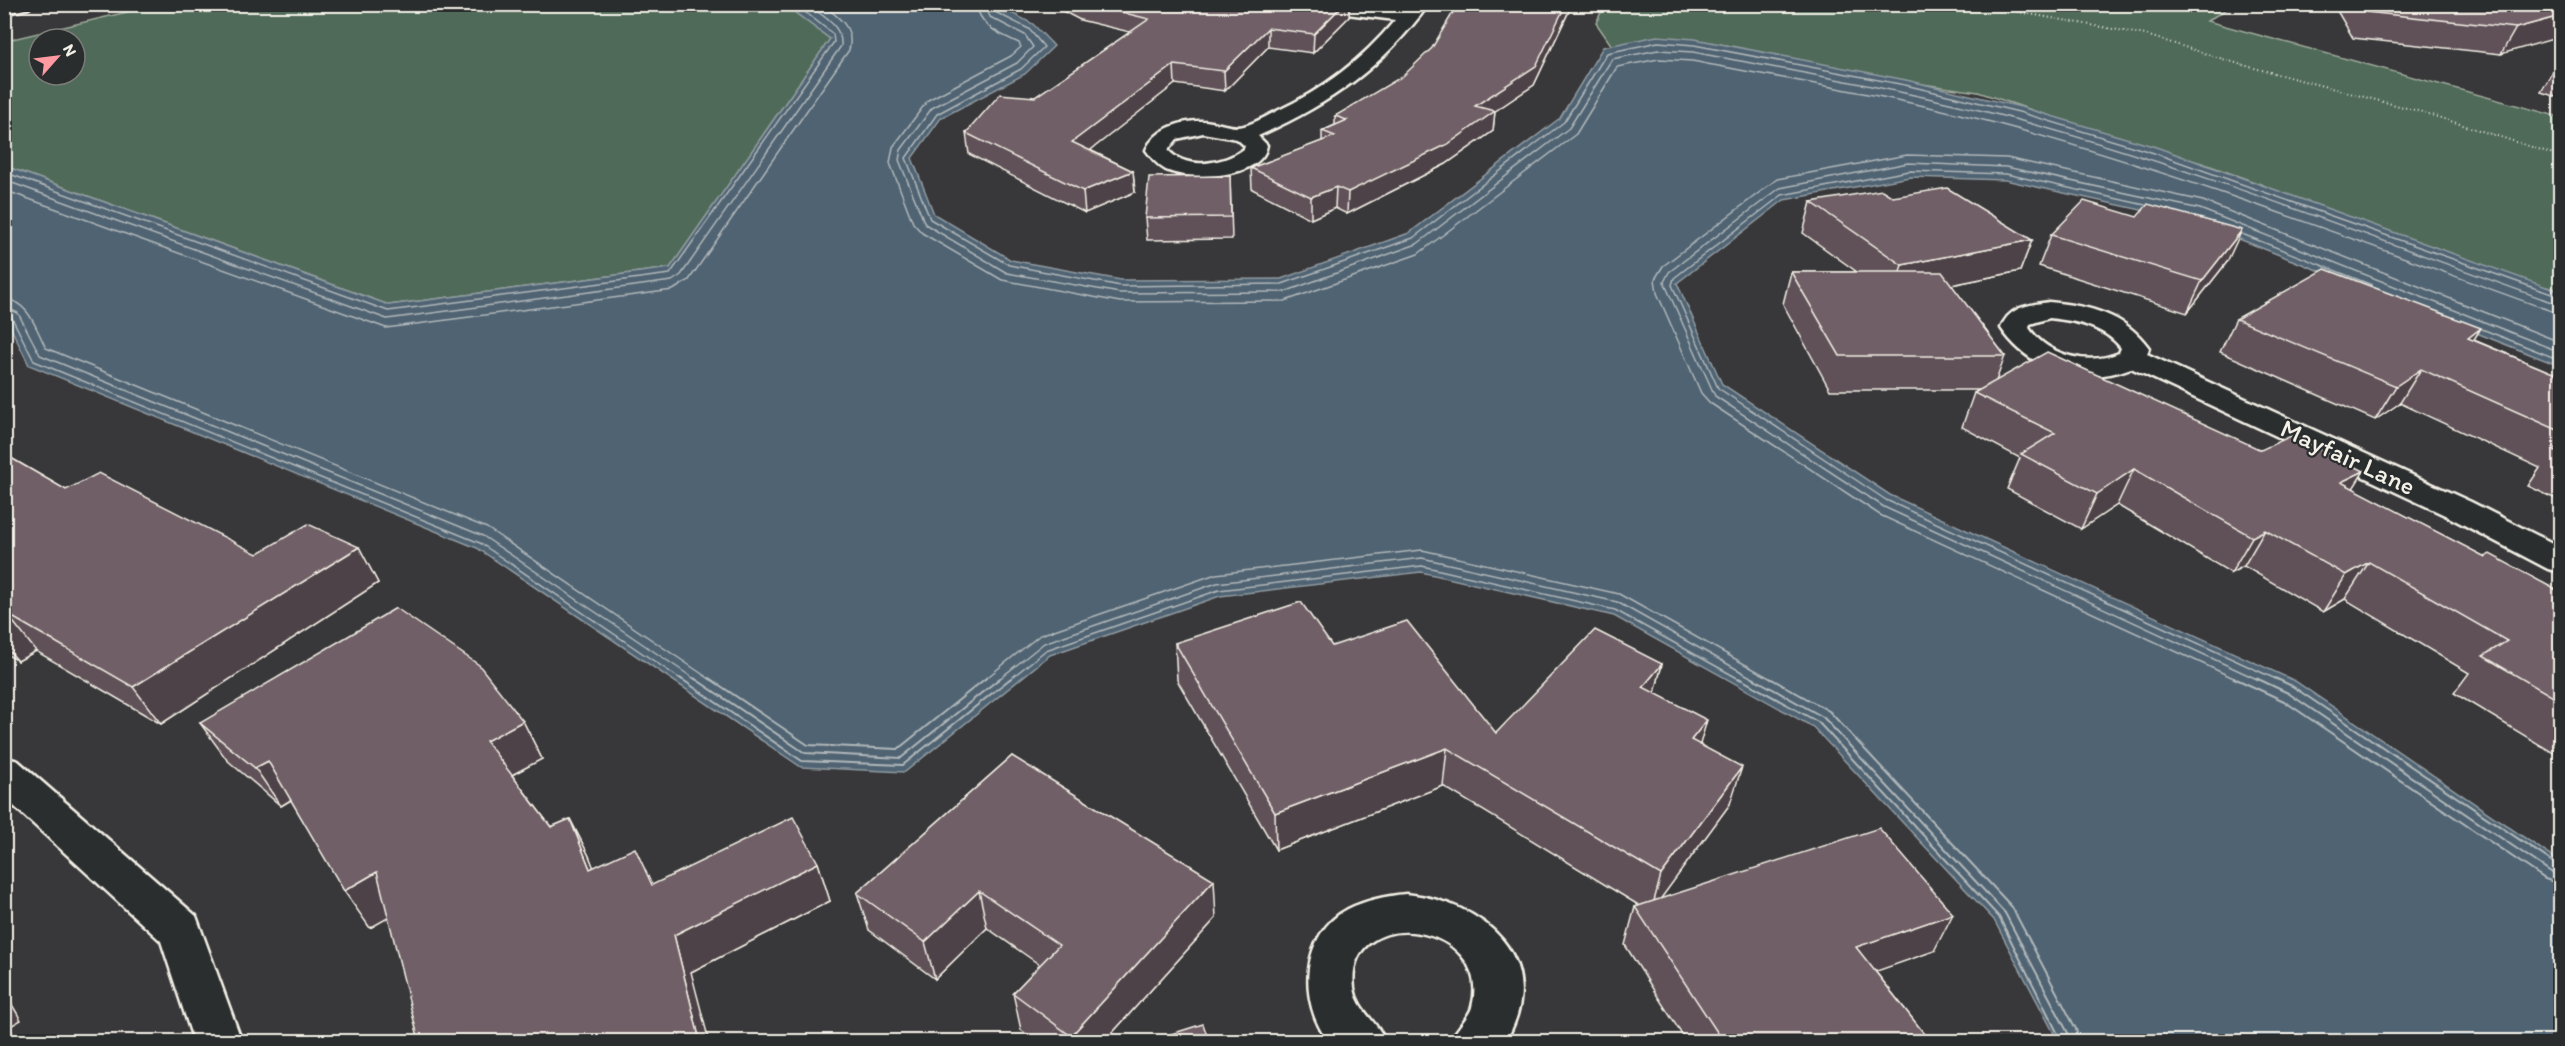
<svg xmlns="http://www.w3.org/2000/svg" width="2565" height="1046" font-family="Itim,sans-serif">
  <rect width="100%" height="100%" fill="#383739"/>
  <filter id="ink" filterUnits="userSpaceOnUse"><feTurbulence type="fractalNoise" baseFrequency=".0167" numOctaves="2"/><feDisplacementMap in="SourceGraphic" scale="12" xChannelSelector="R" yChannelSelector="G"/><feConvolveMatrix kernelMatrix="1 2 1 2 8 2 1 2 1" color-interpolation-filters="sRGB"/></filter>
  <g filter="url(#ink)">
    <!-- green -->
    <g fill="#4f6a59" stroke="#a2aea0" stroke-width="1.5" fill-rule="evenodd">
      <path d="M161 4 785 5 830 39 670 268 389 305 5 166 4 41ZM39 39H75V75H39Z"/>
      <path d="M1605 4 2233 5 2207 21 2560 117V290L2470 271 2350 227 2263 185 2202 163 2164 154 1978 92 1845 73 1758 54 1731 46 1697 41 1616 52 1596 23Z"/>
    </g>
    <!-- water -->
    <path fill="#4f6373" stroke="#919ca2" stroke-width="1.5" d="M785 5H996L1033 24 1054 46 1025 74 941 118 912 158 934 214 1011 260 1121 280 1281 279 1409 233 1560 118 1603 47 1657 36 1695 39 1906 80 2021 107 2156 147 2560 292V366L2196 222 2005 180 1910 177 1784 200 1677 283 1722 384 1890 495 2295 681 2560 862V1041H2058L1994 920 1813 727 1614 616 1421 572 1220 596 1050 655 905 772 801 767 477 548 29 365 5 316V166L389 305 670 268 830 39Z"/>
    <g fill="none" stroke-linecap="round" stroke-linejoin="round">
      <!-- shore-far1 -->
      <g stroke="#b2b8b9" stroke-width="1.5">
        <path d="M976 4C980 27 1000 34 1019 43L1021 47 1011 56 928 100 893 147 890 163 913 223 922 233 1002 280 1120 302 1285 301 1418 254 1576 134 1617 67 1659 59 1692 61C1800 82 1911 99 2017 129 2201 180 2380 250 2560 314"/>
        <path d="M985 4 990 17 1025 35 1033 47 1017 63 932 108 901 150 899 160 925 224 1007 273 1120 293 1284 292 1417 244 1569 128 1612 59 1658 50 1693 52C1801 73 1911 91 2018 120 2202 170 2380 241 2560 305"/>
        <path d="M992 4 995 12 1029 29 1044 47 1021 69 937 114 906 158 930 219 1009 265 1121 286 1282 284 1413 238 1564 122 1607 53 1658 42 1694 45 1905 85 2019 112 2154 153 2560 297"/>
        <path d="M4 172 388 311 670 274 834 42 833 34 795 4"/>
        <path d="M4 180 387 319 672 281 681 275 841 46C843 25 821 15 807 4"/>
        <path d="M4 190 386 328 673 290 689 280 849 50C855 27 838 17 822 4"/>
        <path d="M2145 205 2006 174 1909 171 1782 195 1674 278 1672 285 1718 388 1886 500 2278 680"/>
        <path d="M2242 234 2372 285"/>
        <path d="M4 298C30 303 35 327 46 348L487 528 711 680"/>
        <path d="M4 307 18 313 40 355 483 536 696 680"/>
        <path d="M4 315 12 318 34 361 480 543 682 680"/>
        <path d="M2482 329 2560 360"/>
        <path d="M984 680 1040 635 1216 574 1422 550 1619 594 1773 680"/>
        <path d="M998 680 1044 643 1217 583 1422 558 1617 602 1756 680"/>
        <path d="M1009 680 1046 650 1219 590 1422 566 1615 610 1741 680"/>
        <path d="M2238 680 1880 515 1710 403 1701 393 1657 293 1655 279 1663 266 1777 179 1907 155 2007 158 2203 201 2560 342"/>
        <path d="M2259 680 1884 507 1715 396 1664 282 1669 272 1780 188 1908 163 2006 167 2200 209 2560 352"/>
      </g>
      <!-- shore -->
      <g stroke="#b2b8b9" stroke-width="2">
        <path d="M680 678 802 761 903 765 1011 678"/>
        <path d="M694 678 805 753 901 758 1000 678"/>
        <path d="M709 678 808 745 898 749 986 678"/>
        <path d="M1739 678 1818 722 1999 917 2062 1042"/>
        <path d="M1753 678 1823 717 2005 913 2068 1033 2070 1042"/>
        <path d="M1770 678 1829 711 2012 907 2076 1029 2079 1042"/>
        <path d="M2234 678 2284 701 2545 879 2560 884"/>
        <path d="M2256 678 2288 693 2551 872 2560 874"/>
        <path d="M2275 678 2292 686 2560 867"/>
      </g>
      <!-- minor casing -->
      <g stroke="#f4f1e8" stroke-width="5">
        <g id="minor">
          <path d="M1298 4H1356L1404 10 1409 4H1429C1382 68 1330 104 1258 136L1267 145C1263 179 1190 181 1166 170 1157 165 1152 158 1146 150 1155 129 1181 120 1203 121 1216 121 1232 130 1244 126 1255 123 1267 116 1277 111 1324 89 1362 60 1395 20L1307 9ZM1203 133 1237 139 1245 146 1244 149C1224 164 1186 171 1168 150L1177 139Z"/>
          <path d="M2049 302C2089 306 2125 314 2149 348L2147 354 2471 502 2560 547V572L2548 569 2447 516 2131 368C2082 387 2030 371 2001 328 2009 306 2029 305 2049 302ZM2049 318C2076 321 2104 326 2121 348L2119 353C2088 366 2048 356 2029 328L2030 324Z"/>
          <path d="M4 757 18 761 196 916 242 1042H194L161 941 4 797Z"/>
          <path d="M1406 894C1484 902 1553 960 1505 1042H1450C1456 1029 1470 1016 1472 1007 1495 922 1343 900 1354 988 1357 1010 1377 1021 1386 1042H1329C1298 1003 1300 934 1348 909 1366 900 1386 896 1406 894Z"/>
        </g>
      </g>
      <!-- tertiary casing -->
      <g stroke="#f4f1e8" stroke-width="5">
        <path id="tertiary" d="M4 4H32L29 8 4 14Z"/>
      </g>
      <!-- path -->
      <path stroke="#f4f1e8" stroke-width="2" stroke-dasharray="1 3" stroke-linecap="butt" d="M1974 4 2146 35 2239 64 2422 112 2560 156"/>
      <!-- minor -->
      <use href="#minor" fill="#2a2d2e" fill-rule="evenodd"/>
      <!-- tertiary -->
      <use href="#tertiary" fill="#2a2d2e" fill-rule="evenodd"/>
    </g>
    <!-- wall -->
    <g fill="#605158" stroke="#f4f1e8" stroke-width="1.5">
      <path d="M1049 4H1349V17L1313 53 1268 47 1225 91 1175 84 1090 150 1133 171 1135 192 1085 213 969 154 966 133 1035 97 1130 32 1080 20Z"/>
      <path d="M2333 4H2560L2501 54 2353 38Z"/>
      <path d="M1570 9 1534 85 1495 111 1493 131 1446 164 1347 214 1335 208 1311 219 1252 189 1251 168 1322 141V131L1335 125V116Z"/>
      <path d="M2557 64H2560V98L2541 92Z"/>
      <path d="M1230 176 1232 239 1147 240 1145 218Z"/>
      <path d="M1893 197 2032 240 2020 271 1951 285 2005 356 1996 381 2261 450 2353 489 2485 557 2560 592V757L2454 693 2469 673 2345 599 2323 612 2244 566 2231 573 2117 505 2081 529 2007 489 2020 458 1962 427 1974 393 1980 390H1830L1783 304 1791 272H1857L1803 233 1811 202Z"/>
      <path d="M2051 235 2227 262 2187 313 2039 266Z"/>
      <path d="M2236 319 2474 340 2560 376V501L2528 486 2540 468 2400 403 2375 420 2220 352Z"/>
      <path d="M4 454 66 490 257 554 359 547 378 583 161 724 36 651 18 661 4 653Z"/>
      <path d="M1175 643 1332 646 1496 733 1662 664 1655 693 1700 744 1730 804 1660 899 1934 951 1875 971 1930 1041H1686L1625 945 1635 907 1640 906 1443 786 1276 850 1177 680Z"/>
      <path d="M523 721 542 759 512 775 551 827 570 819 589 856 593 867 652 885 818 863 830 901 691 972 388 917 370 928 291 800 281 806 227 760 200 723Z"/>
      <path d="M1012 756 1216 918 1105 1041H1036L1021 1030 1013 993 1040 965 987 928 935 979 869 930 857 893Z"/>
    </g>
    <!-- shaded-wall -->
    <g fill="#4e4247" stroke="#f4f1e8" stroke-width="1.5">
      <path d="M1344 4H1349V17L1313 53 1314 34Z"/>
      <path d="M1566 4H1575L1570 9 1534 85 1473 126 1475 106Z"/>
      <path d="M2560 16V37L2501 54 2516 28Z"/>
      <path d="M1268 28V47L1225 91 1224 71Z"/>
      <path d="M1174 65 1175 84 1074 163 1072 142Z"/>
      <path d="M1495 111 1493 131 1446 164 1347 214 1348 192Z"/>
      <path d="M1133 171 1135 192 1085 213 1083 191Z"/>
      <path d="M1336 187 1335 208 1311 219V197Z"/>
      <path d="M2242 230 2227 262 2187 313 2202 281Z"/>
      <path d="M2032 240 2020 271 1892 297 1902 265Z"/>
      <path d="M2481 328 2460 362 2468 338Z"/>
      <path d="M2421 369 2400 403 2375 420 2396 386Z"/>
      <path d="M2134 469 2117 505 2081 529 2097 494Z"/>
      <path d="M2364 471 2342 506 2341 482Z"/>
      <path d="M2265 530 2244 566 2231 573 2252 537Z"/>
      <path d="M359 547 378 583 161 724 133 687Z"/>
      <path d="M2369 562 2345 599 2323 612 2346 575Z"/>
      <path d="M7 614 36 651 18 661 4 645V616Z"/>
      <path d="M1662 664 1653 701 1643 687Z"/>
      <path d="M1707 720 1696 758 1691 740Z"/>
      <path d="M523 721 542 759 506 778 486 741Z"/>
      <path d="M1447 748 1443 786 1276 850 1275 813Z"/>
      <path d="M268 761 294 798 281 806 255 768Z"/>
      <path d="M1742 767 1730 804 1651 912 1661 875Z"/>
      <path d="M570 819 589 856 609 906 590 869Z"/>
      <path d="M818 863 830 901 691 972 709 1041H700L674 935Z"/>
      <path d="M377 872 402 910 370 928 344 891Z"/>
      <path d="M1214 880 1216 918 1105 1041H1072L1071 1036Z"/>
      <path d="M979 891 987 928 935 979 925 942Z"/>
      <path d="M1953 914 1934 951 1840 984 1856 947Z"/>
      <path d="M4 991 21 1020 9 1027 18 1041H4Z"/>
    </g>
    <!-- building -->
    <g fill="#705e66" stroke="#f4f1e8" stroke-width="1.5">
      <path d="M1088 4H1344L1314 34 1268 28 1224 71 1174 65 1072 142 1133 171 1083 191 966 133 1000 94 1035 97 1149 19Z"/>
      <path d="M1458 4H1566L1536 66 1475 106 1495 111 1448 144 1348 192 1336 187 1311 197 1251 168 1335 136 1322 131 1347 120 1335 116 1403 76 1432 48Z"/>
      <path d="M2361 4H2560V16L2516 28 2366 12Z"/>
      <path d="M1230 176 1231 217 1145 218 1149 177Z"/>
      <path d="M1947 188 2032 240 1902 265 1811 202 1882 190 1893 197Z"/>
      <path d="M2084 201 2137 217 2148 204 2242 230 2202 281 2051 235Z"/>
      <path d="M2325 269 2481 328 2468 338 2560 376V431L2421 369 2396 386 2236 319Z"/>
      <path d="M1791 272H1942L2005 356H1840Z"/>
      <path d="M2047 352 2261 450 2293 435 2364 471 2341 482 2485 557 2490 554 2560 592V701L2483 656 2507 641 2369 562 2346 575 2265 530 2252 537 2134 469 2097 494 2021 454 2055 433 1974 393Z"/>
      <path d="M2560 445V454L2553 450Z"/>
      <path d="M4 454 66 490 99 473 257 554 308 524 359 547 133 687 7 614 4 616Z"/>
      <path d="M1301 602 1332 646 1407 621 1496 733 1595 630 1662 664 1643 687 1707 720 1691 740 1742 767 1661 875 1447 748 1275 813 1175 643Z"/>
      <path d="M396 608 479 665 523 721 486 741 551 827 570 819 590 869 635 848 652 885 793 817 818 863 674 935 700 1041H419L377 872 344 891 268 761 255 768 200 723Z"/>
      <path d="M1012 756 1214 880 1071 1036 1013 993 1059 945 979 891 925 942 857 893Z"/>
      <path d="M1879 828 1953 914 1856 947 1930 1041H1723L1635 907Z"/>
      <path d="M1203 1024 1209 1041H1149Z"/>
      <path d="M785 1037 787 1041H774Z"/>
    </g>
  </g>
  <g text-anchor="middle" stroke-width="4.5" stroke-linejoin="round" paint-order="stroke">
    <!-- street labels -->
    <g font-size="26" fill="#f4f1e8" stroke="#2a2d2e">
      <text transform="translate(2348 457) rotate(25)" y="9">Mayfair Lane</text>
    </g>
  </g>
  <!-- margin -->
  <rect width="2565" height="1046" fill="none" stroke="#2a2d2e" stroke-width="24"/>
  <rect x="12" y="12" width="2541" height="1022" fill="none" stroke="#f4f1e8" stroke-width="2" filter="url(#ink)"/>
  <!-- north arrow -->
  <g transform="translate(57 57) rotate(62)"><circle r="28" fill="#2a2d2e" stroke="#7b7b78" stroke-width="1.5"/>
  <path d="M0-4.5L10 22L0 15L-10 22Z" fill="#ff9aa2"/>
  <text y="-9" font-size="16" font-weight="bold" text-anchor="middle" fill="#f4f1e8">N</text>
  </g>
</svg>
